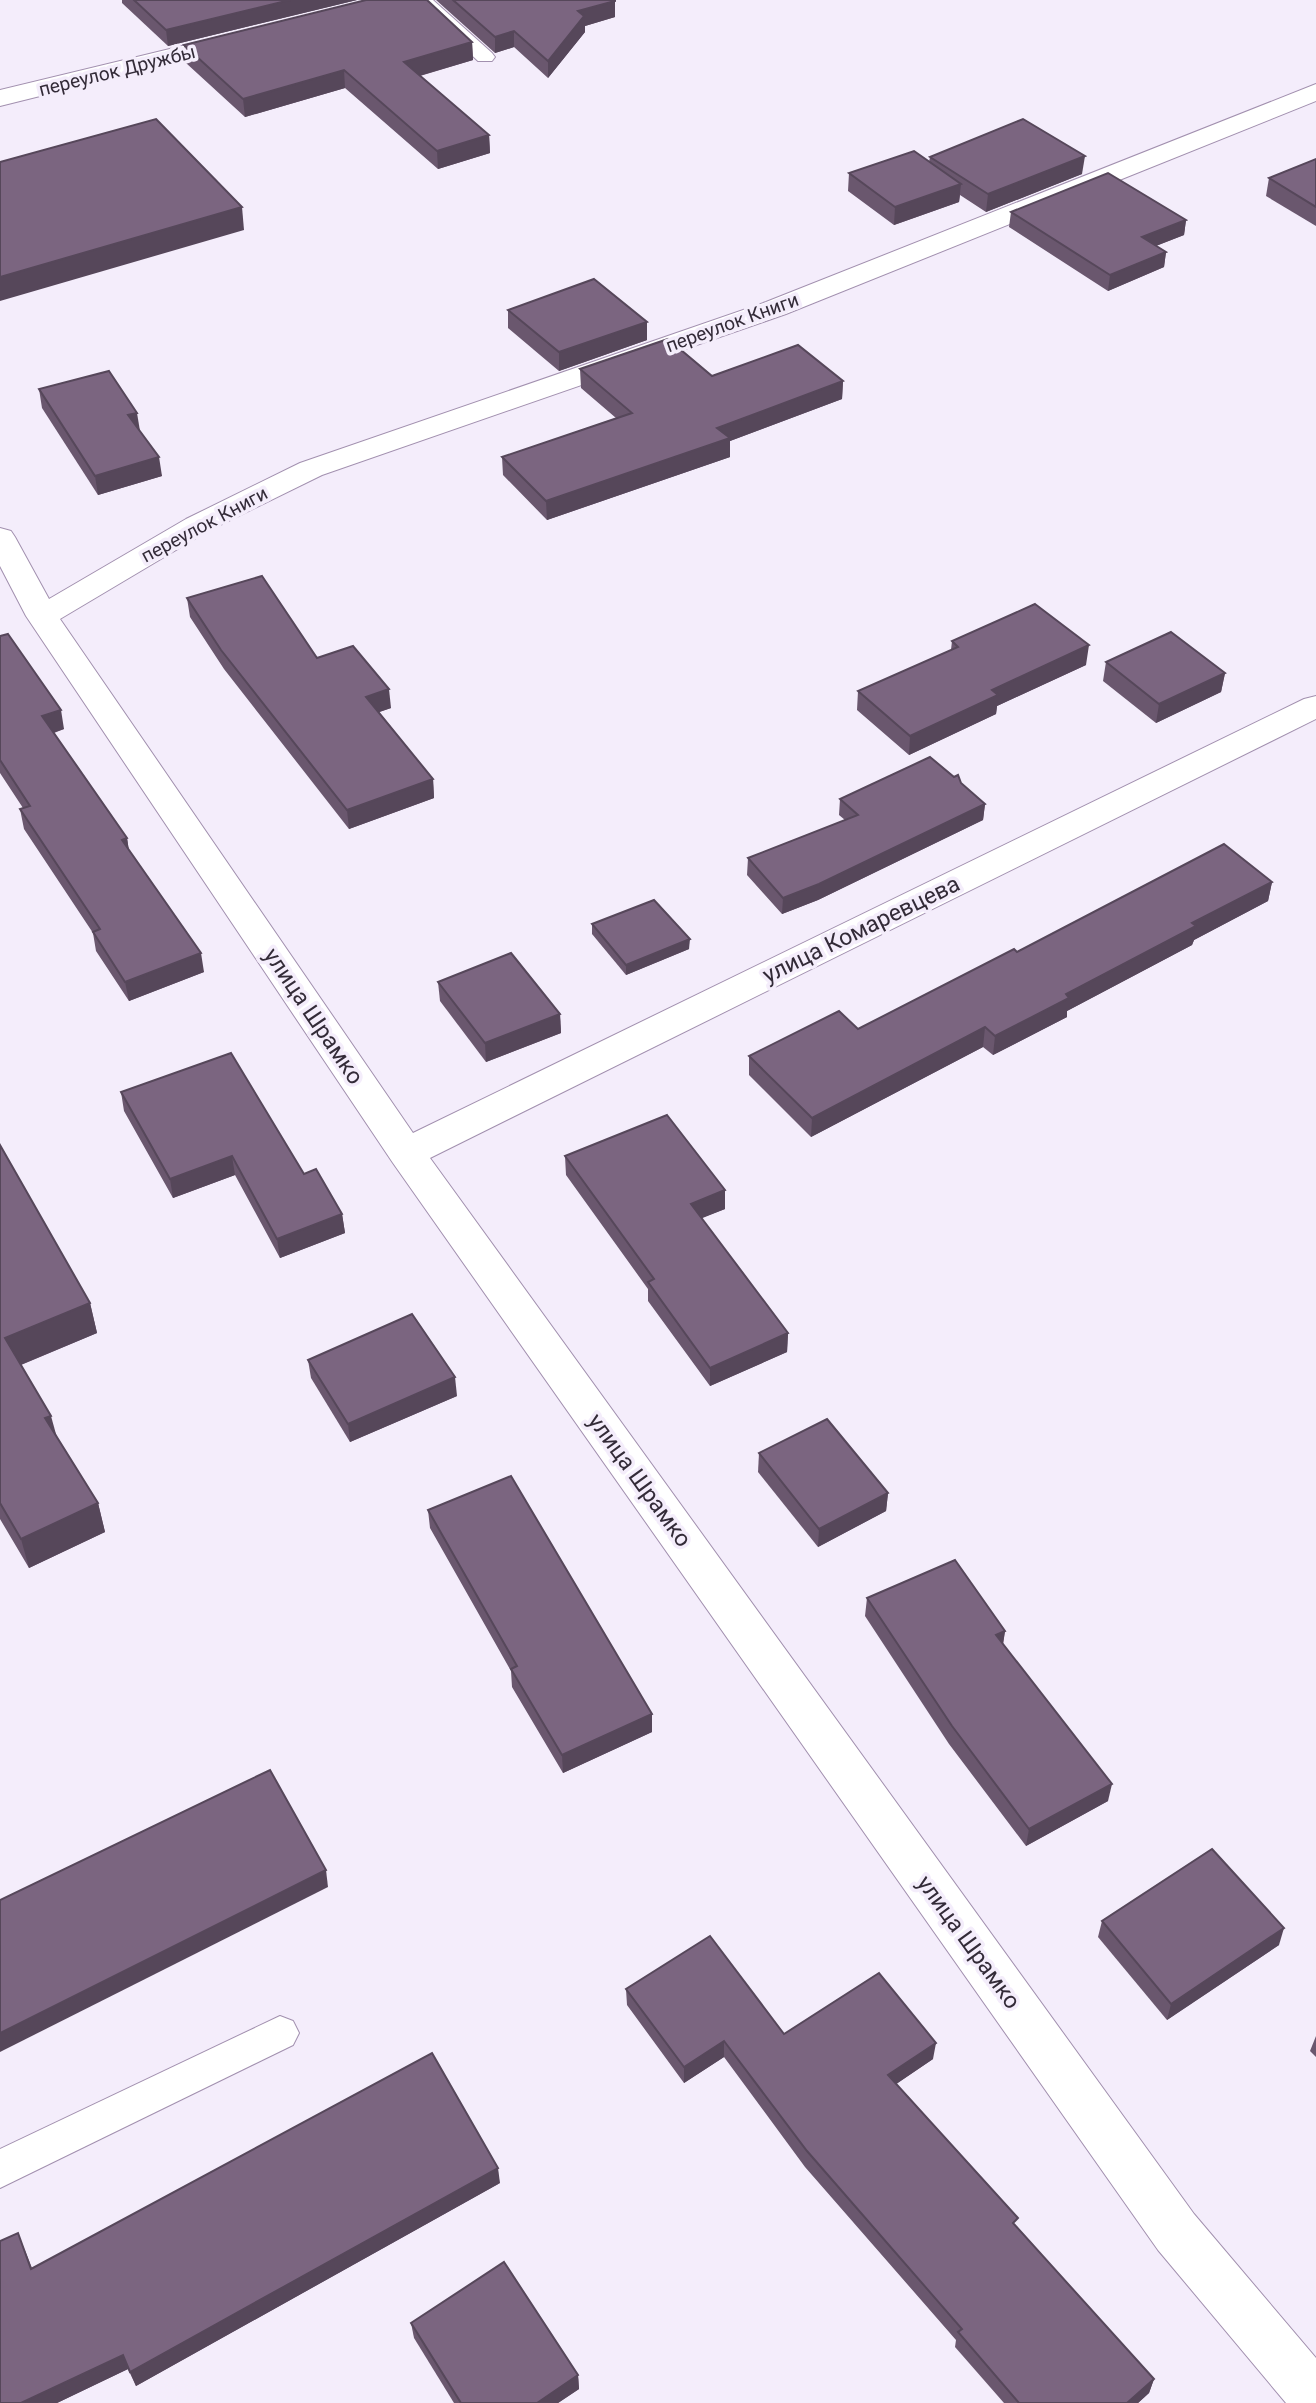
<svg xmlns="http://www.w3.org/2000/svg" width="1316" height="2403" font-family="Roboto,sans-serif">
  <rect width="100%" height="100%" fill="#f4edfb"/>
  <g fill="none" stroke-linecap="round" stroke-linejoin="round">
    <!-- lane casing -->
    <g stroke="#a290af" stroke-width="2">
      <g id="lane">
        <path d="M413 0H433L492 53 495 57 492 61H478Z"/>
        <path d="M280 2016 293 2021 299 2033 293 2045 0 2188V2149Z"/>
      </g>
    </g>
    <!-- street casing -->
    <g stroke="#a290af" stroke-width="2">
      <g id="street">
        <path d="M236 33 245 35 248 40 245 45 0 106V90Z"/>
        <path d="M1316 84V101L786 314 322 475 208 531 60 619 413 1133 1304 699 1316 696V719L430 1158 1194 2214 1316 2358V2403H1286L1158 2250 393 1163 26 616 0 566V528L11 531 15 537 49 599 186 519 300 463 766 302Z"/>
      </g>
    </g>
    <!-- lane -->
    <use href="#lane" fill="#fff" fill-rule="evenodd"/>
    <!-- street -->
    <use href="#street" fill="#fff" fill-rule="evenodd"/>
  </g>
  <!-- wall -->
  <g fill="#6a576e">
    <path d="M122 0H357L168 46 122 3Z"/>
    <path d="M436 0H615V17L585 26V32L548 78 514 47 495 53Z"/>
    <path d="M472 42 473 60 420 76 489 135 490 153 438 169 345 88 245 117 186 63 184 45Z"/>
    <path d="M930 157 1082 174 986 212 960 195 959 202 894 225 848 191 849 173 929 162Z"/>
    <path d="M1316 159V226L1266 196 1269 178Z"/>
    <path d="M1011 212 1186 220 1184 235 1156 246 1166 252 1164 267 1108 291 1009 227Z"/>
    <path d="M508 310 647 340 559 371 508 328Z"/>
    <path d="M580 369 843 381 842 399 730 441V457L547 520 503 475 502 457 616 418 581 388Z"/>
    <path d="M39 389 140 431 162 476 98 495 42 408Z"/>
    <path d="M187 598 317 658 391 708 379 712 433 779 434 798 349 829 224 669 190 617Z"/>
    <path d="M0 636 64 729 54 733 127 838 129 851 204 972 129 1001 96 951 93 933 24 829 20 809 23 808 0 773Z"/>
    <path d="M952 641 1086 665 997 706 996 714 909 755 857 710 858 691 951 650Z"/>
    <path d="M1106 662 1225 673 1221 692 1156 723 1103 681Z"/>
    <path d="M961 783 985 804 983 820 818 900 782 914 747 875 748 858 845 820 839 815 840 799Z"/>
    <path d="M1272 882 1268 901 1194 940 1192 945 1067 1011V1017L993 1055 983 1047 811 1137 749 1075V1056L858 1029 1017 952Z"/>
    <path d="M592 924 689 949 626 975 592 934Z"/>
    <path d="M438 982 560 1014 561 1033 486 1062 440 1001Z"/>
    <path d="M121 1092 304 1174 342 1214 345 1233 280 1258 235 1175 173 1198 124 1111Z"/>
    <path d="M0 1145 90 1303 97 1333 21 1365 56 1436 98 1503 105 1532 29 1568 0 1519Z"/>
    <path d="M565 1156 725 1190V1209L701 1218 788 1333 787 1352 710 1386 648 1301V1289L566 1175Z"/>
    <path d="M308 1360 457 1396 350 1442 311 1378Z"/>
    <path d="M759 1453 888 1493 886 1511 818 1547 758 1472Z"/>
    <path d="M428 1510 652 1714V1732L563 1773 512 1687 511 1671 430 1528Z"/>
    <path d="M867 1598 1005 1631 1003 1645 1108 1801 1026 1846 949 1744 865 1616Z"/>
    <path d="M1102 1921 1279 1945 1167 2020 1098 1937Z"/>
    <path d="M626 1989 784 2034 933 2059 896 2084 1016 2226 1154 2379 1149 2393 1138 2403H1004L955 2347 956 2340 805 2167 724 2057 684 2083 627 2005Z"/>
    <path d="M1316 2036V2057L1310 2051Z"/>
    <path d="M500 2183 136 2386 128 2369 57 2403 24 2248 32 2268Z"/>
    <path d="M411 2323 578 2375 579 2389 558 2403H454L414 2338Z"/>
  </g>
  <!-- shaded-wall -->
  <g fill="#56475a">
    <path d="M290 0H357L168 46 166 30Z"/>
    <path d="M615 1V17L585 26V32L548 78V61L578 11Z"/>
    <path d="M514 31V47L495 53V37Z"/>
    <path d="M472 42 473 60 405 80 404 62Z"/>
    <path d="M344 70 345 88 245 117 243 99Z"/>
    <path d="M489 135 490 153 438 169 437 151Z"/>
    <path d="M1085 156 1082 174 986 212 988 194Z"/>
    <path d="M961 184 959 202 894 225 895 207Z"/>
    <path d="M242 207 244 230 0 301V277Z"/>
    <path d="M1186 220 1184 235 1140 252 1142 237Z"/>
    <path d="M1166 252 1164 267 1108 291 1110 275Z"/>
    <path d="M647 322V340L559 371V352Z"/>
    <path d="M843 381 842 399 730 441V457L547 520 546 501 717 428Z"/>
    <path d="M137 413 140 431 128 415Z"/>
    <path d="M159 457 162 476 98 495 95 476Z"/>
    <path d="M1089 645 1086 665 997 706 996 714 909 755 910 736 992 690Z"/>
    <path d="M1225 673 1221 692 1156 723 1159 704Z"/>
    <path d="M389 689 391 708 368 716 366 697Z"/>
    <path d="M61 710 64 729 46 735 42 716Z"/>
    <path d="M433 779 434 798 349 829 347 810Z"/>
    <path d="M985 804 983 820 818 900 782 914 783 898Z"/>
    <path d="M127 838 130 858 122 840Z"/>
    <path d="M1272 882 1268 901 1194 940 1192 945 1067 1011V1017L993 1055 995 1036 1066 994 1192 923Z"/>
    <path d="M690 939 689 949 626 975V965Z"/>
    <path d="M201 953 204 972 129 1001 125 982Z"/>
    <path d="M560 1014 561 1033 486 1062 485 1043Z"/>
    <path d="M985 1027 983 1047 811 1137 812 1118Z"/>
    <path d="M232 1156 235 1175 173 1198 170 1179Z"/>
    <path d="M725 1190V1209L690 1223 691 1204Z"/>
    <path d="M342 1214 345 1233 280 1258 277 1239Z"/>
    <path d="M90 1303 97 1333 13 1368 5 1338Z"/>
    <path d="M788 1333 787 1352 710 1386V1368Z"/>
    <path d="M455 1377 457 1396 350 1442 348 1424Z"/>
    <path d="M51 1416 59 1445 45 1418Z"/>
    <path d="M888 1493 886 1511 818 1547 819 1529Z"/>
    <path d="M98 1503 105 1532 29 1568 21 1539Z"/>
    <path d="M1005 1631 1002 1649 996 1635Z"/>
    <path d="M652 1714V1732L563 1773 562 1755Z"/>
    <path d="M1112 1784 1108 1801 1026 1846 1029 1829Z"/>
    <path d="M326 1870 328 1887 0 2052V2033Z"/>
    <path d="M1284 1928 1279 1945 1167 2020 1171 2004Z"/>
    <path d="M724 2041V2057L684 2083V2067Z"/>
    <path d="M936 2043 933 2059 886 2091 888 2075Z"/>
    <path d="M498 2168 500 2183 136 2386 130 2372Z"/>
    <path d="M123 2355 128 2369 57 2403H21Z"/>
    <path d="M578 2375 579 2389 558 2403H537Z"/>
    <path d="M1154 2379 1149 2393 1138 2403H1127Z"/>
  </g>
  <!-- building -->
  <g fill="#7b6580" stroke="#56475a" stroke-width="2">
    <path d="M134 0H290L166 30Z"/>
    <path d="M366 0H427L472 42 404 62 489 135 437 151 344 70 243 99 184 45Z"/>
    <path d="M453 0H615V1L578 11 584 16 548 61 514 31 495 37Z"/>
    <path d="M156 119 242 207 0 277V162Z"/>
    <path d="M1023 119 1085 156 988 194 930 157Z"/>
    <path d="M914 151 961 184 895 207 849 173Z"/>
    <path d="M1316 159V207L1269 178Z"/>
    <path d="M1108 173 1186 220 1142 237 1166 252 1110 275 1011 212Z"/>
    <path d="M594 279 647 322 559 352 508 310Z"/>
    <path d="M668 339 712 376 798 345 843 381 717 428 730 438 546 501 502 457 632 413 580 369Z"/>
    <path d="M109 371 137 413 128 415 159 457 95 476 39 389Z"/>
    <path d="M262 576 317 658 353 646 389 689 366 697 433 779 347 810 221 650 187 598Z"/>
    <path d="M1035 604 1089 645 992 690 998 695 910 736 858 691 958 647 952 641Z"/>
    <path d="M1171 632 1225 673 1159 704 1106 662Z"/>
    <path d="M8 634 61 710 42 716 127 838 122 840 201 953 125 982 93 932 100 929 20 809 30 806 0 760V636Z"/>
    <path d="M930 757 954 777 958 775 961 783 985 804 819 884 783 898 748 858 858 815 840 799Z"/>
    <path d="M1224 844 1272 882 1192 923 1196 926 1066 994 1069 998 995 1036 985 1027 812 1118 749 1056 839 1011 858 1029 1014 949 1017 952Z"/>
    <path d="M654 900 690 939 626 965 592 924Z"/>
    <path d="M511 953 560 1014 485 1043 438 982Z"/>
    <path d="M231 1053 304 1174 316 1169 342 1214 277 1239 232 1156 170 1179 121 1092Z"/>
    <path d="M667 1115 725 1190 691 1204 788 1333 710 1368 648 1282 654 1279 565 1156Z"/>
    <path d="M0 1145 90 1303 5 1338 51 1416 45 1418 98 1503 21 1539 0 1503Z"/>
    <path d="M412 1314 455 1377 348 1424 308 1360Z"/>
    <path d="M827 1419 888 1493 819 1529 759 1453Z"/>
    <path d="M511 1476 652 1714 562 1755 511 1669 517 1666 428 1510Z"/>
    <path d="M955 1560 1005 1631 996 1635 1112 1784 1029 1829 952 1726 867 1598Z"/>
    <path d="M270 1770 326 1870 0 2033V1900Z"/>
    <path d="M1212 1849 1284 1928 1171 2004 1102 1921Z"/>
    <path d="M710 1936 784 2034 879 1973 936 2043 888 2075 1018 2218 1013 2223 1154 2379 1127 2403H1019L958 2332 962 2329 807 2151 724 2041 684 2067 626 1989Z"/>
    <path d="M432 2053 498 2168 130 2372 123 2355 21 2403H0V2241L18 2233 31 2269Z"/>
    <path d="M504 2262 578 2375 537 2403H461L411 2323Z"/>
  </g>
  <g text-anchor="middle" stroke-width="7" stroke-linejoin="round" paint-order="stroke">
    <!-- far-street labels -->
    <g font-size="19" fill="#332b38" stroke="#f4edfb">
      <text transform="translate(117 70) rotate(-14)" y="7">переулок Дружбы</text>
      <text transform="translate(732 322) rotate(-20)" y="7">переулок Книги</text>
      <text transform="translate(204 524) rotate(-28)" y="7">переулок Книги</text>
    </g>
    <!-- street labels -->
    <g font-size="23" fill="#332b38" stroke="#f4edfb">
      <text transform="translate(861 929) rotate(-26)" y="8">улица Комаревцева</text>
      <text transform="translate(314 1016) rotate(56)" y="8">улица Шрамко</text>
      <text transform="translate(640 1480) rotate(54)" y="8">улица Шрамко</text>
      <text transform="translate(969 1942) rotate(54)" y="8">улица Шрамко</text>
    </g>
  </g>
</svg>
